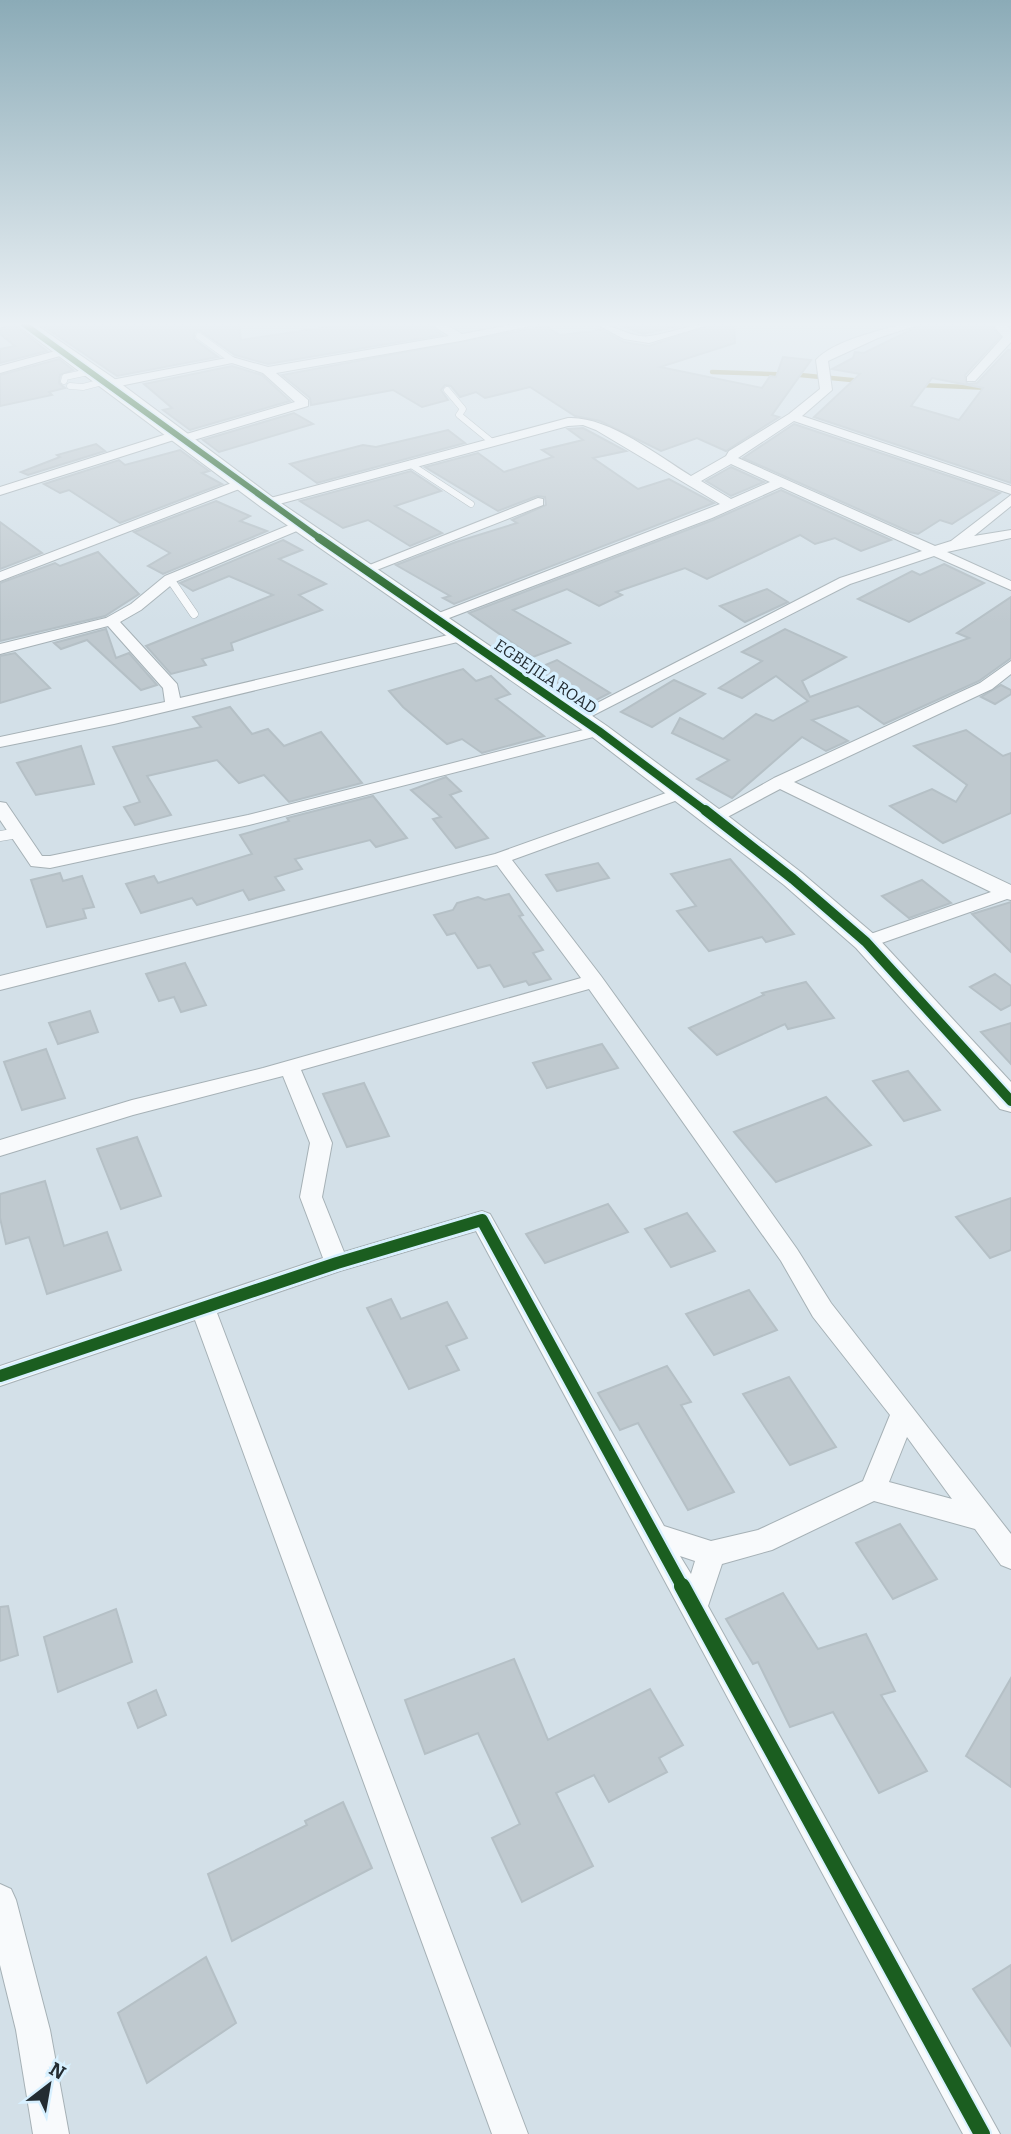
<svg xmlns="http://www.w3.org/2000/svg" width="1011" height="2134" font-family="Bitter,serif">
  <rect width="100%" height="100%" fill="#d3e0e8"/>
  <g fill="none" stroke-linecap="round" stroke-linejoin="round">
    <!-- stream -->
    <g stroke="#a19e6e" stroke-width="4.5">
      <path d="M712 372 800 375 862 381"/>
      <path d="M919 385 991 388"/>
    </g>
  </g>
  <!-- building -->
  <g fill="#bfc9cf" stroke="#b5c0c6" stroke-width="2" fill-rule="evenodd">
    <path d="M11 324H13L47 351 0 363V349L15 346 0 334V330Z"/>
    <path d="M40 324H239L241 340 348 324H428L442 335 268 364 235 355 199 330 194 333V339L218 357 117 376Z"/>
    <path d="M617 324H688L643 334Z"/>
    <path d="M713 324H734L735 343 660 367 762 388 770 376 776 377 783 357 811 360 772 415 779 417 726 451 697 438 661 451 600 421 575 416 530 387 485 398 476 392 460 397 451 386 445 385 441 390 448 400 422 407 393 390 311 405 310 398 282 375 545 326 560 335 602 330 624 342 649 346Z"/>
    <path d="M923 324H990L1000 337 965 375 967 384 977 383 1008 350H1011V483L814 417 860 374 832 369 853 358 855 352 864 353ZM932 378 983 388 959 420 911 406Z"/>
    <path d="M59 359 73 370 60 375 59 383 65 388 49 392 52 395 0 406V375Z"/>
    <path d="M232 366 262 375 290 401 190 430 163 410 172 408 144 384Z"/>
    <path d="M294 413 313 424 219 452 203 440Z"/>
    <path d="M794 424 1000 493 952 524 940 520 918 534 910 532 743 458Z"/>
    <path d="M583 428 626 451 593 458 638 489 669 479 714 503 454 604 443 598 450 596 396 565 456 542 517 523 512 520 546 505 545 497 537 496 498 511 425 467 478 453 504 472 553 457 542 450 583 440 568 429Z"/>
    <path d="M448 430 465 443 317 483 290 464 363 445 376 447Z"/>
    <path d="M96 444 105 451 28 475 21 472 60 457 57 455Z"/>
    <path d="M180 450 209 471 202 473 222 484 120 523 69 490 60 493 44 484 119 460 125 465Z"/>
    <path d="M731 467 764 482 731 496 706 481Z"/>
    <path d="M411 471 441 491 395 506 442 533 410 546 368 520 343 528 300 501Z"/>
    <path d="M781 490 891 540 861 551 835 538 815 544 800 535 707 579 685 568 616 592 622 595 599 606 567 589 513 610 570 643 533 657 469 613 713 520Z"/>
    <path d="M216 501 250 516 240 521 267 531 163 574 148 566 170 553 134 532Z"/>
    <path d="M0 522 42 553 0 569Z"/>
    <path d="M283 540 302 550 279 559 326 584 299 595 322 610 231 643 233 650 202 659 206 665 171 674 146 646 273 595 229 576 193 591 180 583Z"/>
    <path d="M98 552 139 594 105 616 0 641V583L55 563 60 566Z"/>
    <path d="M944 564 984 583 909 622 858 599 912 571 920 575Z"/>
    <path d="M767 589 788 602 745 622 720 606Z"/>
    <path d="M1011 597V658L979 681 884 724 858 706 812 720 848 741 826 751 802 737 732 798 697 779 729 760 672 733 680 718 723 739 756 714 773 721 808 701 776 676 742 698 719 688 762 661 742 652 785 629 846 657 802 681 810 697 969 638 957 633Z"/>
    <path d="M106 629 116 658 129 653 157 685 141 690 87 640 61 649 54 643Z"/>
    <path d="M15 653 50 688 0 703V656Z"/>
    <path d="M557 660 610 693 590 703 536 669Z"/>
    <path d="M463 669 476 681 491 676 510 694 496 699 544 736 482 753 462 739 447 744 403 707 389 691Z"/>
    <path d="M674 680 705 694 652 727 621 712Z"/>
    <path d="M1001 685 1011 690V694L995 704 981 697Z"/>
    <path d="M230 707 252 734 268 729 284 746 321 732 362 783 289 802 264 775 239 783 217 760 147 776 171 815 135 825 124 807 140 802 113 747 201 727 193 717Z"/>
    <path d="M966 730 1003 756 1011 753V813L943 843 890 806 932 789 956 802 967 785 914 746Z"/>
    <path d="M81 746 94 784 36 795 17 763Z"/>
    <path d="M446 777 461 791 450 795 488 838 456 848 433 819 441 817 411 790Z"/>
    <path d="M373 796 407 838 376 847 370 840 295 859 302 869 275 877 284 890 249 900 243 890 197 905 192 898 141 913 126 884 154 876 158 883 252 854 240 835 289 821 287 818Z"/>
    <path d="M730 859 768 903 794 934 766 942 762 937 709 951 677 911 696 906 671 874Z"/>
    <path d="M598 863 609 878 557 891 546 875Z"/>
    <path d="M60 873 63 881 82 876 94 907 83 909 86 918 47 927 31 880Z"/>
    <path d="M922 880 951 903 909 918 882 896Z"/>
    <path d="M509 894 523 915 519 916 543 950 533 953 551 979 529 985 526 981 504 987 490 965 478 968 455 933 447 935 434 915 453 910 457 903 478 897 485 900Z"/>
    <path d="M1011 902V952L972 914Z"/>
    <path d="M185 963 206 1005 181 1012 174 997 159 1001 146 974Z"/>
    <path d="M995 974 1011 986V1005L1001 1010 970 987Z"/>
    <path d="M806 982 834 1018 788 1029 785 1024 717 1055 689 1028 764 995 762 993Z"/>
    <path d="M90 1011 98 1032 58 1044 49 1023Z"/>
    <path d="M1011 1023V1064L981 1032Z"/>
    <path d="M602 1044 618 1068 547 1088 533 1063Z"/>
    <path d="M46 1049 65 1098 22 1110 4 1062Z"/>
    <path d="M908 1071 940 1110 904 1121 873 1081Z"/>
    <path d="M364 1083 389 1136 347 1147 323 1094Z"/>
    <path d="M826 1097 871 1145 776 1182 734 1132Z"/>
    <path d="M137 1137 161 1196 121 1209 97 1149Z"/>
    <path d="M45 1181 64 1246 107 1232 121 1270 47 1294 29 1237 6 1244 0 1218V1194Z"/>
    <path d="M1011 1198V1250L990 1258 956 1217Z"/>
    <path d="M608 1204 628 1232 545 1263 526 1234Z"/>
    <path d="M687 1213 715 1251 671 1267 645 1229Z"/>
    <path d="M749 1290 777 1330 714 1355 686 1314Z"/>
    <path d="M391 1299 401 1319 447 1302 467 1338 446 1346 459 1370 409 1389 367 1308Z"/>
    <path d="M667 1366 691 1402 681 1405 734 1492 688 1510 638 1423 620 1430 598 1393Z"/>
    <path d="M789 1377 836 1447 790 1465 743 1394Z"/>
    <path d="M900 1524 937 1579 893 1599 856 1543Z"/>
    <path d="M783 1593 818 1649 866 1634 895 1691 881 1695 927 1771 879 1793 833 1712 790 1727 758 1662 753 1664 726 1619Z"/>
    <path d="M8 1606 18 1655 0 1661V1607Z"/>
    <path d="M116 1609 132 1662 58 1692 44 1637Z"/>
    <path d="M514 1659 548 1740 650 1689 683 1745 659 1758 667 1772 609 1802 594 1775 556 1793 593 1866 522 1902 492 1838 520 1824 478 1733 425 1754 405 1700Z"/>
    <path d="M1011 1678V1787L966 1756Z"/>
    <path d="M156 1690 166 1715 138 1728 128 1703Z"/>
    <path d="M343 1802 372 1868 232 1941 208 1874 307 1825 305 1821Z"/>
    <path d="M206 1957 236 2023 147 2083 118 2013Z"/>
    <path d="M1011 1965V2046L973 1989Z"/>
  </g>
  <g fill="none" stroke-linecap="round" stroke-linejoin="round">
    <!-- lane-far2 casing -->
    <g stroke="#a6b1b6" stroke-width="7">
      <g id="lane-far2">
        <path d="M199 336 232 360"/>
        <path d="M64 381 65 377 93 371"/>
        <path d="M70 386 83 387 106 381"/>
        <path d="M447 390 463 409 459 415 492 442"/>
        <path d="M410 464 471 504"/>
      </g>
    </g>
    <!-- lane-far1 casing -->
    <g stroke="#a6b1b6" stroke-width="9">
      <path id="lane-far1" d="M170 579 194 614"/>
    </g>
    <!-- lane casing -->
    <g stroke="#a6b1b6" stroke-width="11">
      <path id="lane" d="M0 836 18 833"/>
    </g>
    <!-- street casing -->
    <g stroke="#a6b1b6" stroke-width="2">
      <g id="street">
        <path d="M0 324H8L0 328Z"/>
        <path d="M431 324H445L462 334 515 324H539L460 341 276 373 308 400V406L187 442 183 443 177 439 0 495V487L173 432 177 431 183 435 295 402 263 373 232 363 110 388 106 387V381L232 357 268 367 449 336Z"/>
        <path d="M596 324C615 324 631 339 650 336 672 333 689 324 711 324L649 343 624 339Z"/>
        <path d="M903 324H921L878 338 828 361 832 390 802 416 1011 486V494L794 421 738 458 935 546 951 541 1011 495V506L974 536 1011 530V538L947 552 1011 581V590L934 556 850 584 584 720 578 722 570 717 840 578 922 551 781 487 712 518 436 623 429 619 431 616 720 504 596 430 583 425 568 426 268 507 261 503 263 500 568 418C608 416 657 455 691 476L726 456 729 451 789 414 820 389 816 360C833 341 878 331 903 324ZM731 464 770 482 731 499 701 481Z"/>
        <path d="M992 324H1004L1011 330V342L975 381H967V377L1003 337Z"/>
        <path d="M63 349 69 352 67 354 0 373V366Z"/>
        <path d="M242 479 247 480V486L0 581V572Z"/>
        <path d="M538 498 543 499V505L369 573 364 574 357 570Z"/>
        <path d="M299 521 304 522V528L175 582 141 610 120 622 177 684 180 698 461 632 469 637 466 640 114 724 0 747V737L165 702 163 688 108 626 0 654V644L106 618 131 604 165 576Z"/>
        <path d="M1011 661V674L992 689 794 782 1011 885V900L1007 899 873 946H859L856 942 859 938 991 892 780 789 720 821H708L705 817 774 778 980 683Z"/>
        <path d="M599 726 605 728 607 731 605 734 249 825 50 868 31 866 0 820V802L6 803 42 856H50L248 815Z"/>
        <path d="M680 788 689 793 686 797 512 860 601 976 763 1201 797 1249 831 1303 1011 1534V1569L1001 1565 975 1529 874 1501 772 1550 722 1564 708 1606 1000 2134H963L476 1231 340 1271 217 1313 528 2134H492L195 1320 0 1386V1366L323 1258 300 1197 310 1143 283 1076 133 1115 0 1156V1140L132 1100 263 1068 581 978 497 865 0 990V976L495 854ZM589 989 781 1261 813 1317 890 1415 863 1481 758 1530 711 1541 664 1526 490 1214 482 1211 344 1252 322 1197 332 1143 301 1070ZM907 1437 952 1499 889 1482ZM680 1556 695 1561 691 1574Z"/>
        <path d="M0 1884 11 1889 16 1900 50 2030 69 2134H33L16 2030 0 1965Z"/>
      </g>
    </g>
    <!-- secondary casing -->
    <g stroke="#a6b1b6" stroke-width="2">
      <path id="secondary" d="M16 324H35L112 377 275 499 607 726 723 812 802 873 876 936 1011 1082V1112L1000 1109 856 948 784 885 591 736 261 507Z"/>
    </g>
    <!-- lane-far2 -->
    <use href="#lane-far2" stroke="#f8fafc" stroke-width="6"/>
    <!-- lane-far1 -->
    <use href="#lane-far1" stroke="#f8fafc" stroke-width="8"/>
    <!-- lane -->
    <use href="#lane" stroke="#f8fafc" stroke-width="10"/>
    <!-- street -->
    <use href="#street" fill="#f8fafc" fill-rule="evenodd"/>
    <!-- secondary -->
    <use href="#secondary" fill="#f8fafc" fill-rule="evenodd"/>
    <!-- cycleway-far4 casing -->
    <g stroke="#d7f0ff" stroke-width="9">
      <path id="cycleway-far4" d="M24 324 322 540"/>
    </g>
    <!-- cycleway-far3 casing -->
    <g stroke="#d7f0ff" stroke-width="11">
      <path id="cycleway-far3" d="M319 538 599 731 707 812"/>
    </g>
    <!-- cycleway-far2 casing -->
    <g stroke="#d7f0ff" stroke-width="14">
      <path id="cycleway-far2" d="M705 810 793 879 866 942 1011 1101"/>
    </g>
    <!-- cycleway-far1 casing -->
    <g stroke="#d7f0ff" stroke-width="17">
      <path id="cycleway-far1" d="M0 1376 337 1263 482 1220 683 1588"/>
    </g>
    <!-- cycleway casing -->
    <g stroke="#d7f0ff" stroke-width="20">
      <path id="cycleway" d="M682 1586 982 2134"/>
    </g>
    <!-- cycleway-far4 -->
    <use href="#cycleway-far4" stroke="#1b5e20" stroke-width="6"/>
    <!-- cycleway-far3 -->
    <use href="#cycleway-far3" stroke="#1b5e20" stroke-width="8"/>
    <!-- cycleway-far2 -->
    <use href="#cycleway-far2" stroke="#1b5e20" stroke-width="10"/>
    <!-- cycleway-far1 -->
    <use href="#cycleway-far1" stroke="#1b5e20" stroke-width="12"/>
    <!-- cycleway -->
    <use href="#cycleway" stroke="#1b5e20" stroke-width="16"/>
  </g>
  <!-- sky -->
  <linearGradient id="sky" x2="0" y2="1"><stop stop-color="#8babb7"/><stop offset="0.52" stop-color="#ebf1f5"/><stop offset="1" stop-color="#ebf1f5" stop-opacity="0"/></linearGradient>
  <rect width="1011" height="623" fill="url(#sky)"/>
  <g text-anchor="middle" stroke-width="7" stroke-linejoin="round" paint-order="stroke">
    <!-- far-street labels -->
    <g font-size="16" fill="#232c32" stroke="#d7f0ff">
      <text transform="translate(546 676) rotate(34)" y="6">EGBEJILA ROAD</text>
    </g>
  </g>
  <!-- north arrow -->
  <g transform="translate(49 2085) rotate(31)" stroke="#d7f0ff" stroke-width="5" paint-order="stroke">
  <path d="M0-5L12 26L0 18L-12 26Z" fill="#232c32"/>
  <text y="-10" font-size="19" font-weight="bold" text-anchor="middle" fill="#232c32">N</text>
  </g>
</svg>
